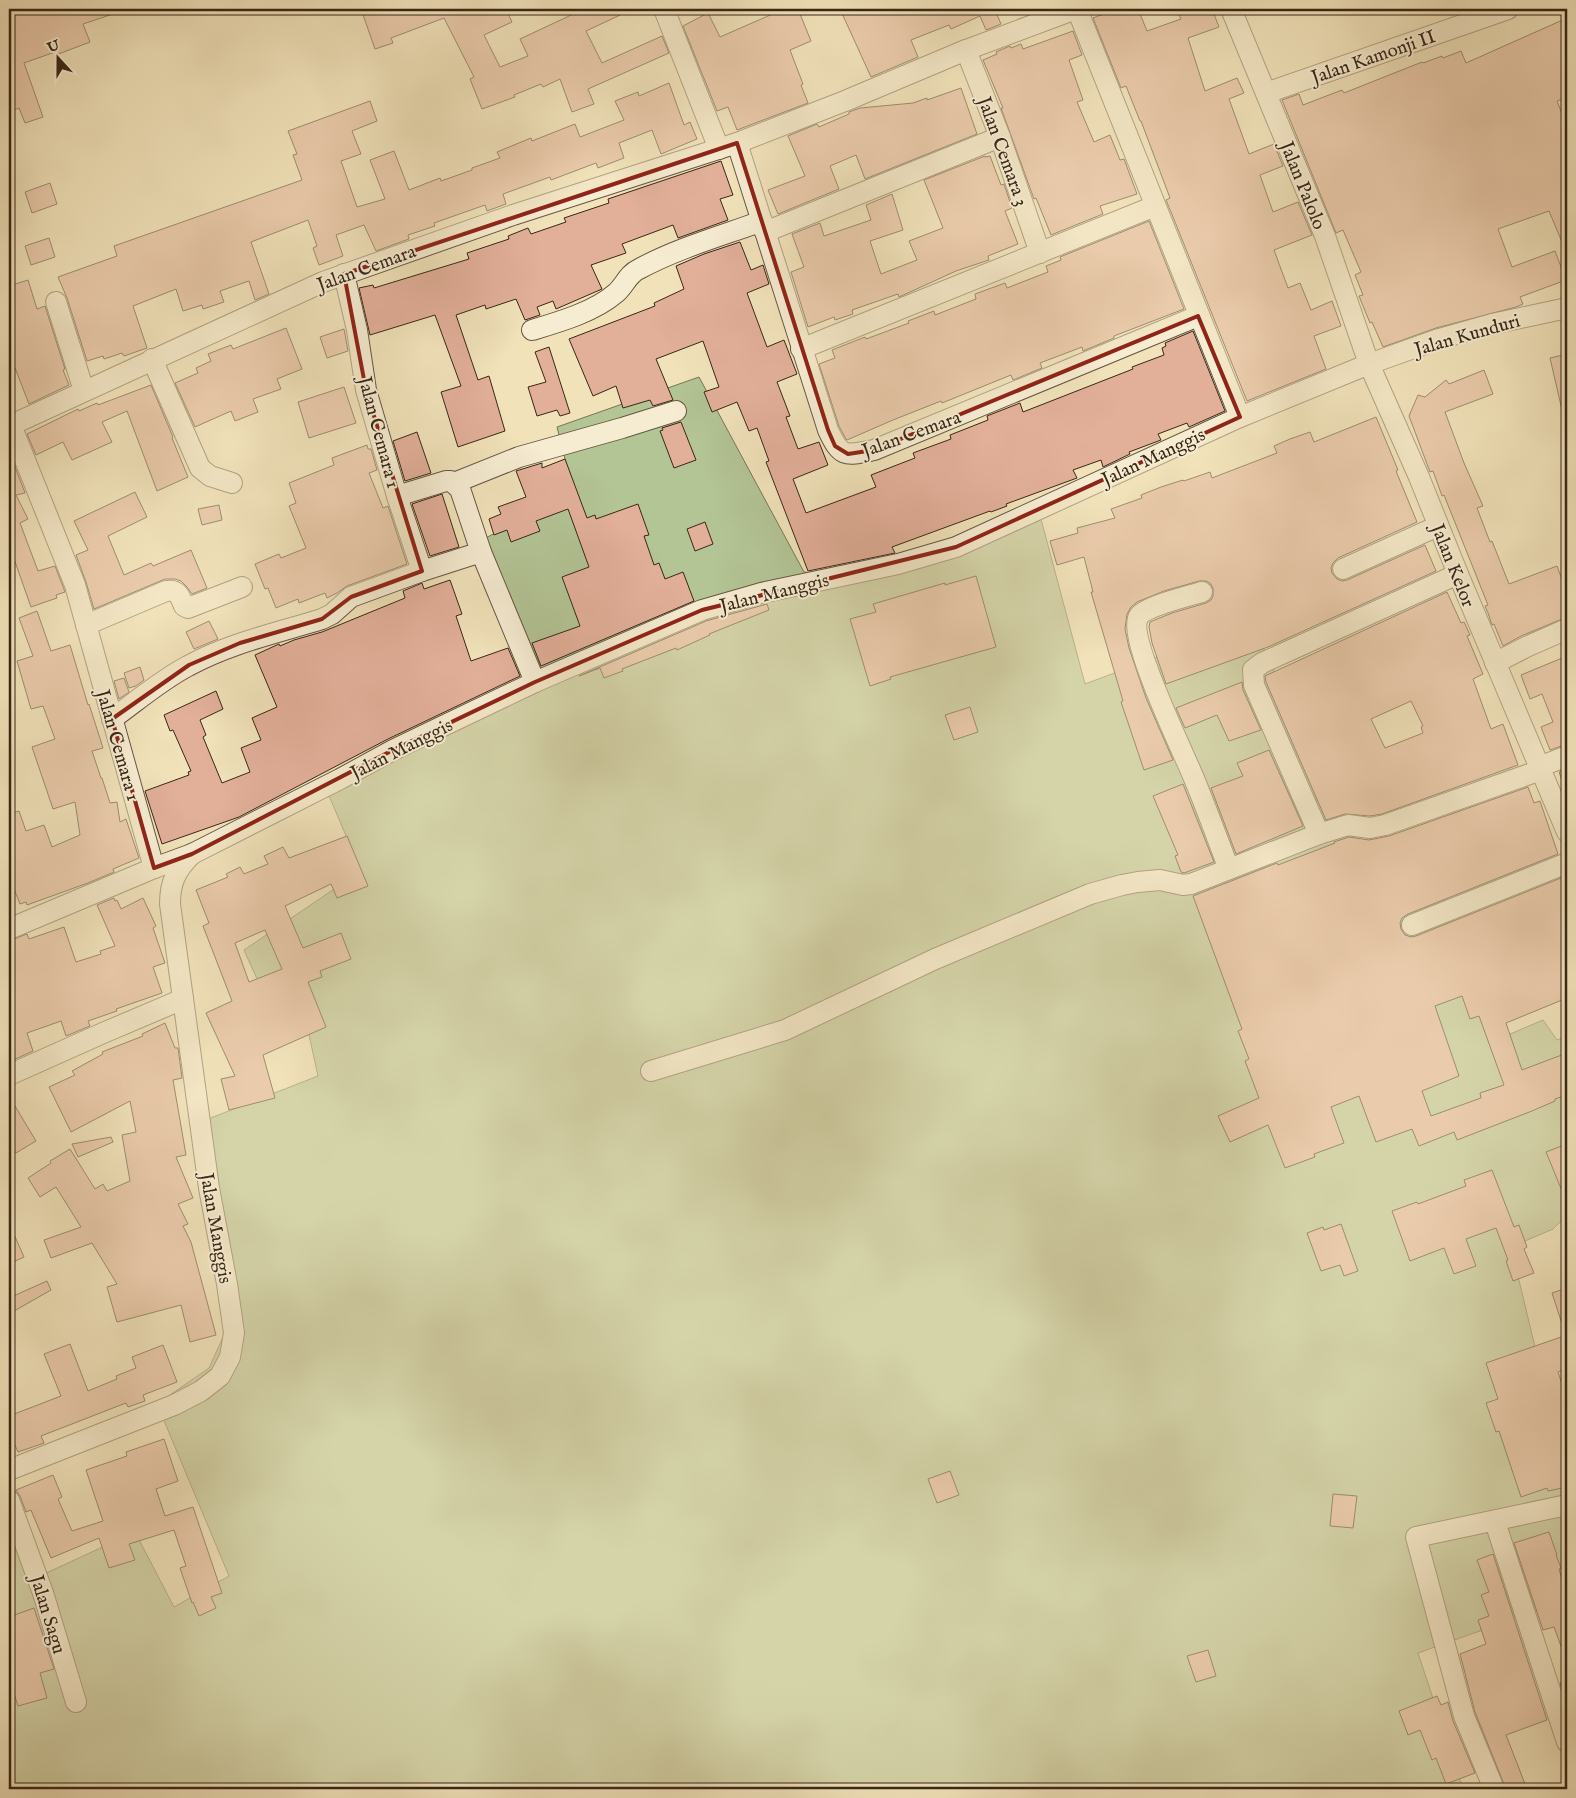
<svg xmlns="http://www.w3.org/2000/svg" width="1576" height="1798" font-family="'IM FELL English',serif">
  <rect width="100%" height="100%" fill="#f1e2ba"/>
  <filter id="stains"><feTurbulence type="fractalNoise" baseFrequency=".004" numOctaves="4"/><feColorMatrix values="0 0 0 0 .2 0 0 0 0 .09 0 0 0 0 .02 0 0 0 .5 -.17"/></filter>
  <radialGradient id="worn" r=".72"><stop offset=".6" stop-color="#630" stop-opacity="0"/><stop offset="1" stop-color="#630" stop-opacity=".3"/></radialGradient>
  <!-- green -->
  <path fill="#b3c495" stroke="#767656" d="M699 377 804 572 849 577 1038 508 1085 684 1251 622 1341 814 1387 894 1434 872 1501 1038 1543 1020 1557 1040 1567 1036V1215L1553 1229 1511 1247 1565 1472 1567 1494V1600L1418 1653 1463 1789H9V1533L29 1581 135 1532 174 1607 229 1576 157 1404 209 1368 239 1302 203 1121 318 1076 301 998 262 990 244 950 361 871 327 791 382 744 531 683 468 547 546 507 568 471 557 427Z"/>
  <!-- building -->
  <g fill="#e2af99" stroke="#382717" fill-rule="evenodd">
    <path d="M9 9H122V11L83 24 90 42 56 55 55 52 24 63 43 117 25 123 19 108 9 112Z"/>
    <path d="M361 9H411L413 13 423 9H506L512 22 484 35 500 67 528 56 520 39 584 9H633L586 31 602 63 662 36 669 53 588 89 594 104 572 112 560 79 543 87 541 84 514 95 515 97 482 109 470 79 474 77 444 18 391 38 393 43 375 49Z"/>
    <path d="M784 9H798L811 41 790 50 803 84 801 85 808 103 737 130 728 107 717 111 683 26 708 13 720 37Z"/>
    <path d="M840 9H996L995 10 1001 24 986 30 980 16 951 29 949 25 911 40 918 57 871 77Z"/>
    <path d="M1117 9H1138L1147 31 1181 19 1176 9H1212L1219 27 1188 38 1205 91 1237 78 1244 93 1229 99 1249 154 1274 144 1283 166 1260 175 1273 212 1298 202 1312 235 1274 250 1288 288 1300 283 1311 310 1332 301 1341 326 1314 336 1326 369 1247 401 1171 212 1166 200 1170 198 1141 121H1140L1126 86 1121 88 1093 18Z"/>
    <path d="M1567 18V97L1557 101 1567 127V254L1549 211 1498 229 1512 267 1555 251 1566 280 1520 297 1523 304 1516 307 1436 328 1383 347 1372 322 1370 323 1359 296 1363 295 1355 275 1361 272 1343 230 1336 233 1282 100 1299 94 1303 105 1342 90 1344 93 1422 62 1423 63 1442 56 1443 58 1461 51 1466 63Z"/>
    <path d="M1073 31 1082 55 1069 60 1083 100 1077 102 1094 142 1110 135 1120 160 1124 159 1137 194 1100 206 1103 214 1051 235 1036 198 1034 199 1001 108H1003L983 60 997 54 996 52 1010 46 1011 48 1021 44 1023 49Z"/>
    <path d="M669 83 684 125 690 122 697 139 661 154 652 130 619 143 624 158 598 168 596 163 551 180 550 177 503 194 506 204 487 211 485 205 434 223 435 226 408 235 409 239 376 251 364 225 336 235 343 256 319 265 313 248 317 246 308 220 251 242 269 294 255 300 249 281 220 291 224 302 203 309 202 305 183 311 176 289 133 306 147 348 124 356 122 353 104 359 103 356 87 361 67 298 58 277 117 256 114 246 302 180 293 155 297 154 288 131 370 101 377 121 352 131 361 154 341 161 357 207 385 199 370 160 394 151 409 190 440 178 441 181 472 170V168L500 158 497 152 531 138 532 141 575 124 580 137 624 120 615 101 638 92 639 96Z"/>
    <path d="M961 88 977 134 865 179 856 155 830 166 839 189 778 214 768 190 805 176 788 136 817 124 819 127 849 114V112L860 108 913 103 927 98V100Z"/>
    <path d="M985 156V157L990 156 1001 185 1004 184 1012 208 1005 211 1018 244 988 256 989 260 956 271 899 297 898 294 852 310 853 314 835 320 834 317 808 327 791 272 804 267 792 234 820 223 824 236 871 220 866 205 892 194 903 230 870 241 881 274 917 260 909 241 943 228 924 180Z"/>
    <path d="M721 161 733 195 720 199 728 220 678 238 673 225 622 244 626 253 591 265 602 289 556 309 553 301 537 307 540 315 525 320 516 299 486 309 485 305 456 315 478 380 489 376 505 431 458 447 441 392 461 386 435 315 370 335 359 288 373 285 374 288 469 259 467 253 509 239 508 236 528 228 531 234 566 222 564 218 609 203 608 199Z"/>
    <path d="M50 183 57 204 32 213 25 192Z"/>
    <path d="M1149 221 1184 309 1114 336V338L1083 351 1082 347 1040 363 1042 368 1013 380 1011 375 942 403 941 401 893 420 847 440 846 439 839 426 819 364 835 358 832 350 865 337 866 339 909 323 908 321 934 311 935 315 976 299 975 294 1005 283 1007 288 1048 272 1046 266 1061 260 1060 257Z"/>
    <path d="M49 238 55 257 31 265 25 246Z"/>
    <path d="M740 242 751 270 763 265 769 284 747 293 767 347 784 340 797 374 777 382 790 416 786 417 798 449 819 442 828 465 793 479 806 513 876 487 871 475 915 458 913 453 951 439 950 435 988 420 987 416 1020 403 1023 412 1133 369 1132 367 1164 355 1162 348 1166 346 1165 343 1193 331 1225 411 1189 427 1187 423 1158 434 1161 440 1129 452 1130 454 1103 467 1101 460 1073 470 1077 478 1006 504 1007 506 991 512 990 511 892 547 895 553 808 571 766 462 769 461 757 428 749 431 737 402 712 412 704 392 719 387 703 341 656 359 673 400 653 406 650 400 623 408 616 386 593 396 569 339 655 306 654 303 684 289 676 266 704 254Z"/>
    <path d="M28 280 37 309 45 306 65 369 63 370 69 385 29 404 12 360 9 361V286Z"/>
    <path d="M286 328 302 369 277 379 281 389 253 399 258 412 235 421 231 411 195 427 175 383 198 373 196 368 211 361 208 354 231 345 233 349Z"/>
    <path d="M344 329 348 351 327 358 320 337Z"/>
    <path d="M549 347 570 413 560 416 557 410 537 416 528 387 546 382 535 352Z"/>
    <path d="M1567 354V409L1562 410 1550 358Z"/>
    <path d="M1484 370 1493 394 1445 412 1464 463 1483 506 1477 508 1490 542 1492 541 1509 584 1557 566 1567 593V617L1521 636 1503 646 1494 624 1492 625 1488 613 1485 606 1488 605 1444 495 1442 496 1433 471 1430 472 1409 416 1418 395 1425 397 1446 380 1449 384Z"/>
    <path d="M151 385 173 437 172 438 188 477 157 491 127 411 102 422 112 442 72 460 63 442 36 455 27 434 78 409 79 411 97 403 98 405Z"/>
    <path d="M344 387 356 423 309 438 298 402Z"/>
    <path d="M1376 417 1398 470 1396 471 1417 522 1338 558 1333 563 1331 568 1332 573 1337 579 1342 581 1347 580 1425 545 1436 571 1268 647 1166 684 1152 643 1149 627 1150 622 1172 613 1206 603 1211 600 1213 596V588L1210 583 1206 581H1199L1164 591 1137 602 1131 607 1127 614 1125 629 1129 648 1146 698 1173 760 1144 770 1121 702 1123 701 1091 592H1093L1084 557 1057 565 1050 541 1078 533 1077 528 1115 518 1111 509 1142 498 1141 495 1161 487 1183 480 1184 481 1210 472 1212 478 1277 453 1274 446 1290 439 1310 432 1314 442Z"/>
    <path d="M681 422 696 460 674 468 660 431 663 430 662 428Z"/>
    <path d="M417 432 431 473 405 481 393 441Z"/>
    <path d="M367 445 368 449H371L377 470 369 473 383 508 388 506 407 564 347 586 337 593 327 598 325 593 299 603 298 599 276 608 268 588 265 589 255 564 279 554 281 558 306 548 289 506 296 503 289 483 334 465 332 458Z"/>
    <path d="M9 451 25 493 16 495 28 519 20 523 38 571 55 566 65 592 56 595 57 598 31 607 13 556 9 558Z"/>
    <path d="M565 459 587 518 595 515 596 519 638 504 649 535 644 536 654 565 659 563 665 579 683 572 694 601 541 666 532 643 580 626 562 577 589 567 568 509 536 521 540 531 511 542 507 530 494 535 489 519 501 514 498 507 526 497 516 471 542 463V468Z"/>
    <path d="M135 492 147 517 108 536 124 575 151 563 153 566 191 550 207 588 192 594 187 587 181 581 175 579H165L94 609 86 582 76 555 88 550 74 521Z"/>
    <path d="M442 494 459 547 430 556 412 504Z"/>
    <path d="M219 505 222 520 202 525 198 509Z"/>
    <path d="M705 522 713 544 695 551 687 529Z"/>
    <path d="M976 576 996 647 890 677 891 679 870 686 850 619 876 612 873 604 945 583V585Z"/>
    <path d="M450 580 462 614 456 616 471 661 508 648 520 676 388 739 239 817 162 844 145 791 189 775 188 772 191 771 173 730 170 731 164 715 216 691 223 709 200 720 206 735 203 737 222 783 250 772 241 748 261 740 252 718 277 707 255 655 279 644 280 646 294 640 322 632 405 598 403 591 422 583 424 589Z"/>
    <path d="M1447 592 1461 623 1464 622 1470 635 1467 636 1483 674 1473 679 1491 729 1503 724 1518 765 1382 814 1370 816 1345 814 1326 820 1266 682 1265 676ZM1411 701 1423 726 1421 727 1423 733 1385 748 1371 719Z"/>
    <path d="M767 604 769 610 709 634 710 635 677 650 676 648 622 669 623 671 604 678 600 668 579 676 706 621Z"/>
    <path d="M37 611 51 651 70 645 88 705 89 704 103 748 92 751 101 778H102L110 803 117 802 120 822 126 819 139 858 113 869 114 872 88 883 27 905 26 902 20 904 9 876V860L14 858 9 844V814L19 811 26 831 44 825 52 847 80 835 75 802 53 809 32 747 55 739 43 706 31 709 17 661 33 656 19 618Z"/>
    <path d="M209 621 218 639 194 649 186 632Z"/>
    <path d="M1567 656V744L1550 750 1541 727 1553 722 1542 694 1530 699 1521 675Z"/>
    <path d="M140 667 144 680 136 686 129 688 124 673Z"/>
    <path d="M124 678 129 692 119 699 114 681Z"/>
    <path d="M1242 682 1243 690 1261 730 1229 741 1217 715 1185 728 1176 708Z"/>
    <path d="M970 707 978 732 954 740 945 715Z"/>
    <path d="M1269 750 1303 826 1236 854 1211 788 1243 776 1237 763Z"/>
    <path d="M1567 769V791L1566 792 1559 772Z"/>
    <path d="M1183 784 1214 862 1184 873 1181 872 1175 856 1178 855 1153 796Z"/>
    <path d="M1528 787 1534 803 1540 801 1558 854 1408 914 1402 918 1400 923 1401 929 1405 935 1411 937 1416 936 1561 878 1567 894V998L1506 1023 1522 1070 1567 1053V1095L1555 1099V1101L1532 1111 1457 1140 1454 1132 1419 1146 1412 1129 1376 1142 1359 1096 1331 1107 1344 1143 1314 1154 1315 1157 1285 1168 1268 1125 1230 1142 1218 1116 1259 1098 1245 1061 1249 1059 1238 1031 1242 1029 1193 896 1277 863 1278 865 1335 843 1334 842 1349 837 1369 840 1389 836ZM1462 996 1470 1019 1479 1016 1504 1085 1480 1093 1481 1098 1431 1116 1422 1091 1459 1076 1435 1006Z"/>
    <path d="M347 836 368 886 337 898 331 884 285 906 303 948 341 933 351 959 320 971 322 977 308 982 326 1027 263 1055 275 1098 229 1110 221 1079 235 1076 206 1013 232 1001 203 926 209 923 196 890 228 877 226 874 240 867 244 874 268 864 264 856 283 847 289 858ZM265 930 282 969 249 982 235 943Z"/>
    <path d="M114 898 115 901 117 900 121 909 143 898 156 926 153 928 165 963 153 967 162 993 116 1009 117 1011 88 1021 90 1026 66 1036 61 1021 27 1033 33 1051 9 1062V941L27 934 29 939 64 927 76 962 101 954 100 951 115 946 97 905Z"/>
    <path d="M165 1023 175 1048H178L182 1078 173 1080 186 1155 176 1157 193 1198 178 1204 188 1224 183 1226 191 1242 216 1335 190 1342 181 1305 117 1322 107 1287 117 1284 92 1243 51 1258 44 1240 81 1227 56 1187 40 1197 28 1178 51 1163 50 1161 70 1149 95 1189 103 1184 107 1191 130 1181 122 1135 136 1132 130 1101 71 1132 49 1087 75 1075 72 1071 103 1054 102 1052 143 1036 142 1034Z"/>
    <path d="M9 1096 36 1141 16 1153 9 1142Z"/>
    <path d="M111 1137 113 1142 78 1157 72 1144Z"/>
    <path d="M1567 1144V1203L1546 1152Z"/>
    <path d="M1492 1170 1514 1227 1519 1225 1527 1247 1524 1249 1534 1273 1513 1281 1506 1261 1508 1260 1496 1228 1466 1239 1476 1266 1454 1274 1444 1248 1410 1261 1392 1211 1417 1202 1418 1204 1466 1186 1464 1180Z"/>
    <path d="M9 1223 24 1257 9 1264Z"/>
    <path d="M1341 1224 1358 1271 1344 1276 1340 1265 1321 1271 1307 1233 1323 1227 1324 1230Z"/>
    <path d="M47 1281 51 1290 9 1314V1298Z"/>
    <path d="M1567 1288V1330H1564L1552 1293Z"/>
    <path d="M1567 1335V1369L1558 1372 1567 1399V1487L1548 1491 1547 1488 1521 1497 1499 1431 1496 1432 1486 1403 1498 1399 1486 1363Z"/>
    <path d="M70 1344 88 1391 117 1379 116 1376 136 1368 132 1357 163 1345 177 1382 143 1395 145 1401 128 1407 126 1403 41 1436 44 1443 18 1452 15 1445 9 1447V1416L61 1396 44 1354Z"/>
    <path d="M164 1439 178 1481 156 1489 165 1516 193 1507 222 1593 211 1597 216 1608 199 1616 193 1602 192 1603 180 1568 186 1566 174 1530 129 1544 135 1560 109 1568 99 1538 51 1558 31 1510 26 1512 20 1496 16 1490 53 1475 62 1497 58 1499 72 1531 103 1521 86 1470 127 1456 126 1452Z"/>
    <path d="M950 1471 959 1495 937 1503 928 1479Z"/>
    <path d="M1333 1494 1357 1496 1353 1528 1330 1526Z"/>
    <path d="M1549 1532 1557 1555H1556L1561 1568 1559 1569 1567 1598V1657H1565L1554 1627 1543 1630 1514 1543Z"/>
    <path d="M1493 1554 1547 1720 1506 1735 1527 1789H1506L1475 1712 1460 1654 1486 1644 1478 1620 1489 1616 1481 1595 1489 1592 1477 1560Z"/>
    <path d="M34 1608 54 1669 40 1673 47 1698 18 1706 11 1684 9 1685V1617Z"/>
    <path d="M1208 1650 1216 1676 1196 1682 1187 1656Z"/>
    <path d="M1567 1681V1705L1560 1683Z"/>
    <path d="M1437 1696 1441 1705 1448 1702 1453 1721 1475 1773 1446 1784 1436 1758 1432 1760 1420 1730 1408 1735 1399 1711Z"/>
  </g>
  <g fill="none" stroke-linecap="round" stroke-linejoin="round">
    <!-- minor casing -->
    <g stroke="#665640" stroke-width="22">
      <g id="minor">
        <path d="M664 9 719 149"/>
        <path d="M1077 9 1240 417"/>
        <path d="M1231 9 1325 236 1369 364 1419 477 1458 574 1567 832"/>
        <path d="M966 50 1000 137 1040 253"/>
        <path d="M1266 93 1508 9"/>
        <path d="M737 143 828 430C841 458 845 456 874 450L1198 316"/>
        <path d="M765 232 1000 137"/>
        <path d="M344 274 357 330 366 390 397 496 446 481H451L460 489 481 552 535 682"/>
        <path d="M56 302 84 391"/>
        <path d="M532 330C559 322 594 312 616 293 625 285 628 274 639 269 678 248 721 236 762 221"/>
        <path d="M801 349 1155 206"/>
        <path d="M152 359 200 468 210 476 232 483"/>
        <path d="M11 425 75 585 154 868"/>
        <path d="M9 426 323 282 513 215 737 143 845 101 966 50 1076 9"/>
        <path d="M454 483 519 457 622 428 676 411"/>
        <path d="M1343 569 1438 526"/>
        <path d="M422 571 481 552"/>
        <path d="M1202 592C1191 595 1144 607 1139 616 1126 635 1183 752 1193 776 1206 807 1217 838 1229 869"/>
        <path d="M86 625 166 591C178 589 180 596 184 606L188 608 242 587"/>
        <path d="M1495 663 1526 647 1567 629"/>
        <path d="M112 719C137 701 161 680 188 666 230 643 277 633 322 619L332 614 351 597 422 571 397 496"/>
        <path d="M1539 767 1567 756"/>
        <path d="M1319 834 1254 685 1253 670 1262 663 1458 574"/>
        <path d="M1412 925 1567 863"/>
        <path d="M9 929 154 868 192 854 340 779 393 750 445 725 535 682 702 610 761 593 898 564 956 547 1240 417 1369 364 1439 339 1492 324 1567 308"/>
        <path d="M651 1071 785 1030 935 959 1090 894 1122 885 1138 882 1160 880 1183 885 1191 884 1319 834 1348 825 1370 828 1385 825 1541 770"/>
        <path d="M9 1075 103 1033 183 999"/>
        <path d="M9 1470 174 1405 201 1391 220 1376 230 1357 234 1333 227 1284 209 1188 170 904C170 882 176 870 192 854"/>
        <path d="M9 1500 43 1593 76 1702"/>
        <path d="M1495 1522 1567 1742"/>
        <path d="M1494 1789 1464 1716 1416 1537 1567 1505"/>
      </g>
    </g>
    <!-- minor -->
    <use href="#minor" stroke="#f6ecd2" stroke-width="20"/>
  </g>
  <!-- marked area -->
  <path d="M0 0H1576V1798H0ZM737 143 828 430 835 446 848 454 874 450 1198 316 1240 417 956 547 702 610 535 682 393 750 192 854 154 868 112 719 189 665 240 643 322 619 351 597 422 571 366 390 344 274Z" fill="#f1e2ba" fill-opacity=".55" fill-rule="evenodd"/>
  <path fill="none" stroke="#8f2418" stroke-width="4" stroke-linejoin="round" d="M737 143 828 430 835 446 848 454 874 450 1198 316 1240 417 956 547 702 610 535 682 393 750 192 854 154 868 112 719 189 665 240 643 322 619 351 597 422 571 366 390 344 274Z"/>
  <g text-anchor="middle" stroke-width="4" stroke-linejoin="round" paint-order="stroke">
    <!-- street labels -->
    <g font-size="19" fill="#382717" stroke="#f6ecd2">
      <text transform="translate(1373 56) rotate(-19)" y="7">Jalan Kamonji II</text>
      <text transform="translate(1004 151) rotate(70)" y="7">Jalan Cemara 3</text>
      <text transform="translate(1304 185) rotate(68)" y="7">Jalan Palolo</text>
      <text transform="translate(366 267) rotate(-20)" y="7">Jalan Cemara</text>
      <text transform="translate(1467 334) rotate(-16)" y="7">Jalan Kunduri</text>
      <text transform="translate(380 432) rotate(75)" y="7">Jalan Cemara 1</text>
      <text transform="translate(911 433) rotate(-20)" y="7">Jalan Cemara</text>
      <text transform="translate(1153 456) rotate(-25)" y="7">Jalan Manggis</text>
      <text transform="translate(1454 565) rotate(68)" y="7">Jalan Kelor</text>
      <text transform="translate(774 592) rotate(-14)" y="7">Jalan Manggis</text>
      <text transform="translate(119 745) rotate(74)" y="7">Jalan Cemara 1</text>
      <text transform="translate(401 748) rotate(-27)" y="7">Jalan Manggis</text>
      <text transform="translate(217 1228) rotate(80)" y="7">Jalan Manggis</text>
      <text transform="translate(49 1614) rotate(73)" y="7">Jalan Sagu</text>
    </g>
  </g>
  <!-- margin -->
  <rect width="1576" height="1798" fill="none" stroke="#f1e2ba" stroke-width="30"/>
  <rect x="10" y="10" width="1556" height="1778" fill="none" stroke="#382717" stroke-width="2.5"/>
  <rect x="15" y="15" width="1546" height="1768" fill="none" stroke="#382717"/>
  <!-- north arrow -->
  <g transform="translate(58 58) rotate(339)" stroke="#f6ecd2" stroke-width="4" paint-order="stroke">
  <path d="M0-4L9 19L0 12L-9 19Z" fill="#382717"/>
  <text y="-8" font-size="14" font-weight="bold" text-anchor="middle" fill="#382717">U</text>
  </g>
  <rect width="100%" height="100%" filter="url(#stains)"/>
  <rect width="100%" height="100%" fill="url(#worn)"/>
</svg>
